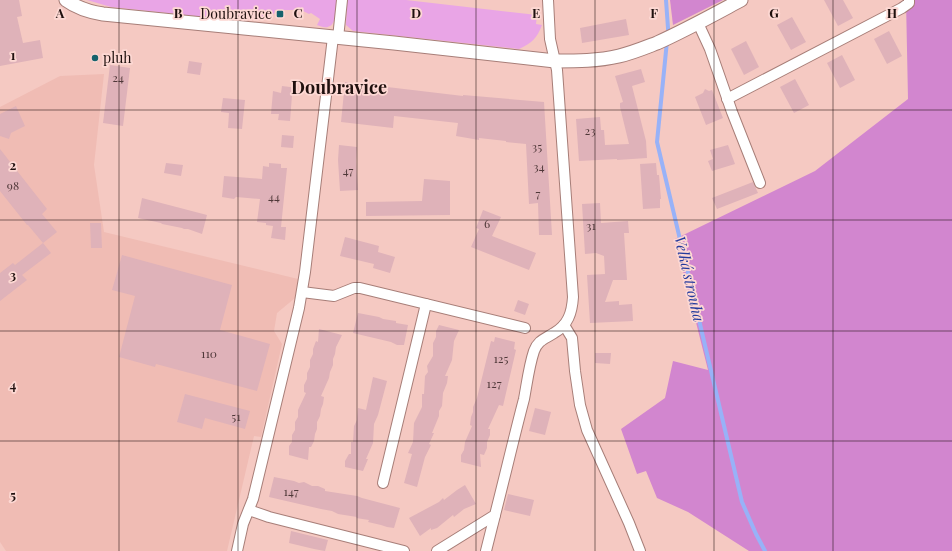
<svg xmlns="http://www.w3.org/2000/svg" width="952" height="551" font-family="'Playfair Display',serif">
  <rect width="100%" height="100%" fill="#f5c9c2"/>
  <!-- built -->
  <path fill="#f0bcb4" d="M104 74 94 165 104 232 298 279 295 298 277 313 274 331 282 344 261 437 254 436 227 551H6L0 542V107L60 76Z"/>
  <!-- green -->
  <g fill="#e9a5e6">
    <path d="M87 0H336C338 6 336 23 330 26 325 29 321 26 317 25L320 19 311 13 309 14 301 10H275L274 14 263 17 229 15 224 19 111 7Z"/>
    <path d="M347 0H406L537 15 536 24 542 25C537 38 532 43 519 49L353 31 346 25Z"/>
  </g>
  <!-- forest -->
  <g fill="#d286cf">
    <path d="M670 0H723L673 25Z"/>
    <path d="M906 0H952V551H749L688 512 657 498 646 471 637 474 621 429 665 398 673 361 708 370 675 239 815 171 908 99Z"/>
  </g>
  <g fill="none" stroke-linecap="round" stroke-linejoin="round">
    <!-- stream -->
    <g stroke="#98b2f8" stroke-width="4">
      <path d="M666 0 668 28V34"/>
      <path d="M667 41 657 142 742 502 756 534 765 551"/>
    </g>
  </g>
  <!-- building -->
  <g fill="#dfb2b9">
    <path d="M0 0H19L22 16 17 17 23 43 40 40 43 58 0 66Z"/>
    <path d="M824 0H843L853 18 838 26Z"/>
    <path d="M792 17 806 42 791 50 777 25Z"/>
    <path d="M626 19 629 35 582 43 580 28Z"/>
    <path d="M889 31 902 56 887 64 874 39Z"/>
    <path d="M746 41 759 67 744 75 731 49Z"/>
    <path d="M842 55 855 80 840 88 827 63Z"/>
    <path d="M189 61 202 63 200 75 187 73Z"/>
    <path d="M110 65 130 68 123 126 103 123Z"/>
    <path d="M641 69 645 82 632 86 646 141 647 158 617 160V159L579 161 576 119 600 117 601 130H604L605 145 629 144 620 107V103L623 102 615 76Z"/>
    <path d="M795 79 809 105 794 113 780 87Z"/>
    <path d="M345 82 463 96V95L544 102 552 235H539L538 203 529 204 526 144 506 142V141L479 138V140L456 136 458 123 394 116 393 128 341 122Z"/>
    <path d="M282 86 298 88 292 95 290 121 278 120 279 114H271L273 91 281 93Z"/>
    <path d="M705 89 709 91 712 90 723 118 706 125 695 97 703 93Z"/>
    <path d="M223 98 245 100 242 129 228 128 229 113 221 112Z"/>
    <path d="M16 106 25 126 11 133 9 139 0 136V114Z"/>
    <path d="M282 135 294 136 293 148 281 147Z"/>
    <path d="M339 145 357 147 356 162 358 190 340 191 338 160Z"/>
    <path d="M728 145 735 164 712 171 708 161 713 159 710 150Z"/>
    <path d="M0 149 47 209 42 214 57 232 43 243 28 225H27L0 191Z"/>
    <path d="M166 163 183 165 181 176 164 173Z"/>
    <path d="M269 163 281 164V168H287L281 227H286L285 240 271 238 273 226 266 225V223L257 222 260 199 236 197 234 199 222 197 224 176 262 179 263 166 269 167Z"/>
    <path d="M656 163 657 175H659L661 199H660V208L643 209 640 164Z"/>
    <path d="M424 179 450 181V215L366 216V202L422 201Z"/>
    <path d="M753 182 758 193 717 209 712 198Z"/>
    <path d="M142 198 207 215 202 234 188 229H184L182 228 162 224 161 223 138 218Z"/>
    <path d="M600 203 601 223 628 221 629 233H624L627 280H613L605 302 619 301V305L632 304 633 321 590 323 587 275 605 274 604 256 596 253 585 254 582 204Z"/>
    <path d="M483 210 501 217 492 236 536 253 529 270 471 247 479 229 476 228Z"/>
    <path d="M90 223H101L102 248H91Z"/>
    <path d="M345 237 379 246 378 252 395 257 390 273 373 268 374 264 340 256Z"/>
    <path d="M43 243 51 253 22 275 27 280 0 301V273L13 263 15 265Z"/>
    <path d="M122 255 232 285 220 330 270 344 257 391 156 364 155 367 119 357 135 296 112 290Z"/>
    <path d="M518 300 529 304 525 315 514 311Z"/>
    <path d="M358 313 379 317 383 319 396 321V323L408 325 404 345H397L391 342 353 333Z"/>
    <path d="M439 325 459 330 454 341 452 360 445 376H448L447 383 443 393 442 406 439 411V416L432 433H434L429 444 431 445 425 457 417 487 404 483 412 454 408 453 413 442 414 423 422 407V394H424L425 376 428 372 427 366 433 356V343L436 337V331Z"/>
    <path d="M319 329 342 335 336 347 335 354 333 359V365L330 372 329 378 321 396 324 397 323 404 321 409 320 416 317 422V429L315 434 314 441 311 447H309L308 460 289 455V446L292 442V435L295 430V422L298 417V410L306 393 304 392V385L307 379V373L310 367V360L313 354V349L316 341 318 342Z"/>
    <path d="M495 337 515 342 514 349 516 350 503 406 499 405 488 429H490V435L487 442V448L484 455 480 454 481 467 461 462V455L464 450 465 442 472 426 470 425 471 417 473 412V407L477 398 491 341 494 342Z"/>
    <path d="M595 353H611L610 364 595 363Z"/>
    <path d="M373 377 387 381 378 415 374 424 373 443 366 459H368L363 471 345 467V461L349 454H351V442H353L354 426 357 420 358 408 366 410Z"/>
    <path d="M185 394 250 411 245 429 205 418 202 429 177 422Z"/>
    <path d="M535 408 551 412 545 435 529 431Z"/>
    <path d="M274 477 294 481 299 483 304 482 312 486H318L325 489V491L357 496 362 498 400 508 394 528 387 527 381 525 368 522 369 520 356 518 357 517 338 514 332 511 321 509 269 497Z"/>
    <path d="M465 485 476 504 464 509 454 517 453 515 437 528 431 530V528L420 536 409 518 439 502 443 498 444 500 457 490Z"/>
    <path d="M508 494 534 500 530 516 504 510Z"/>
    <path d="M291 531 328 540 325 551 314 549 289 543Z"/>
  </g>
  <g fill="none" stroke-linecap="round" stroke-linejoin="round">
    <!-- minor casing -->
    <g stroke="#a77e78" stroke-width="12">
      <g id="minor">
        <path d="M698 23 710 49 732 112 760 183"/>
        <path d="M338 38 342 0"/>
        <path d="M727 99 902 8 909 3V0"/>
        <path d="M302 292 334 296 354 288H360L525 328"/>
        <path d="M564 325 572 338 575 371 580 405 587 430 629 523 640 551"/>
        <path d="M383 483 426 304"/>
        <path d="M249 510 269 517 404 551"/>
        <path d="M237 551 243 524 253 499 299 308 305 272 333 37"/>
        <path d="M437 551 495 515C505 476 514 437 524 399 527 383 529 366 534 351 538 340 545 339 554 333 568 325 572 313 573 297L557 70 550 39 548 0"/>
        <path d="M486 551 495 515"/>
      </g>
    </g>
    <!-- tertiary casing -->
    <g stroke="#a77e78" stroke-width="15">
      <path id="tertiary" d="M66 0C77 8 90 12 103 14L394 43 555 61C577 61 598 61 619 56 632 53 644 48 657 43 686 30 713 15 741 0"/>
    </g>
    <!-- minor -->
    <use href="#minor" stroke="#fff" stroke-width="10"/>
    <!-- tertiary -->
    <use href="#tertiary" stroke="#fff" stroke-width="13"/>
  </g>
  <!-- grid -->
  <path fill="none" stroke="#1f100e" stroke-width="1" stroke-opacity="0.55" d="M119 0V551M238 0V551M357 0V551M476 0V551M595 0V551M714 0V551M833 0V551M0 110H952M0 220H952M0 331H952M0 441H952"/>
  <!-- markers -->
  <g fill="#15626c" stroke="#fdd8d3" stroke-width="1.5">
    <rect x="276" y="10" width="8" height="8" rx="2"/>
    <circle cx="95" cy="58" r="4"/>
  </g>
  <g text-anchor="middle" stroke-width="3.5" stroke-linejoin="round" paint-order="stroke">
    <!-- number labels -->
    <g font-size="12" fill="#4f3839">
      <text x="118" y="82">24</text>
      <text x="590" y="135">23</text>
      <text x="537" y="151">35</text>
      <text x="539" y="171">34</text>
      <text x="348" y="175">47</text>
      <text x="13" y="190">98</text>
      <text x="538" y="198">7</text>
      <text x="274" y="201">44</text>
      <text x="487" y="228">6</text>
      <text x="591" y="230">31</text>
      <text x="209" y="358">110</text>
      <text x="501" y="363">125</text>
      <text x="494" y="388">127</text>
      <text x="236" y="421">51</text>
      <text x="291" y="496">147</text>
    </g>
    <!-- poi labels -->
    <g font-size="14" fill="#1f100e" stroke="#fdd8d3" text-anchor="end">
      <text x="272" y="19">Doubravice</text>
      <text x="103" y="63" text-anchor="start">pluh</text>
    </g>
    <!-- water labels -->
    <g font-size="15" font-style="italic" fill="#253b9d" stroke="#fdd8d3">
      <text transform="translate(689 279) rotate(77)" y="5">Velká strouha</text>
    </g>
    <!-- district labels -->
    <g font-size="18" font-weight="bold" fill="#1f100e" stroke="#fdd8d3">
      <text x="339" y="94">Doubravice</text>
    </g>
  </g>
  <g font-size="13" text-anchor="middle" font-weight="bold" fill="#1f100e" stroke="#fdd8d3" stroke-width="3.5" stroke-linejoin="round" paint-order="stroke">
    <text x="60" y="18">A</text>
    <text x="178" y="18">B</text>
    <text x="298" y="18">C</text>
    <text x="416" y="18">D</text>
    <text x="536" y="18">E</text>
    <text x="654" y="18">F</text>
    <text x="774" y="18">G</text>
    <text x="892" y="18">H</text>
    <text x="13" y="60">1</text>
    <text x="13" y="170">2</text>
    <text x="13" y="280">3</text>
    <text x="13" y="390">4</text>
    <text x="13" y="500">5</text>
  </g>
</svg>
